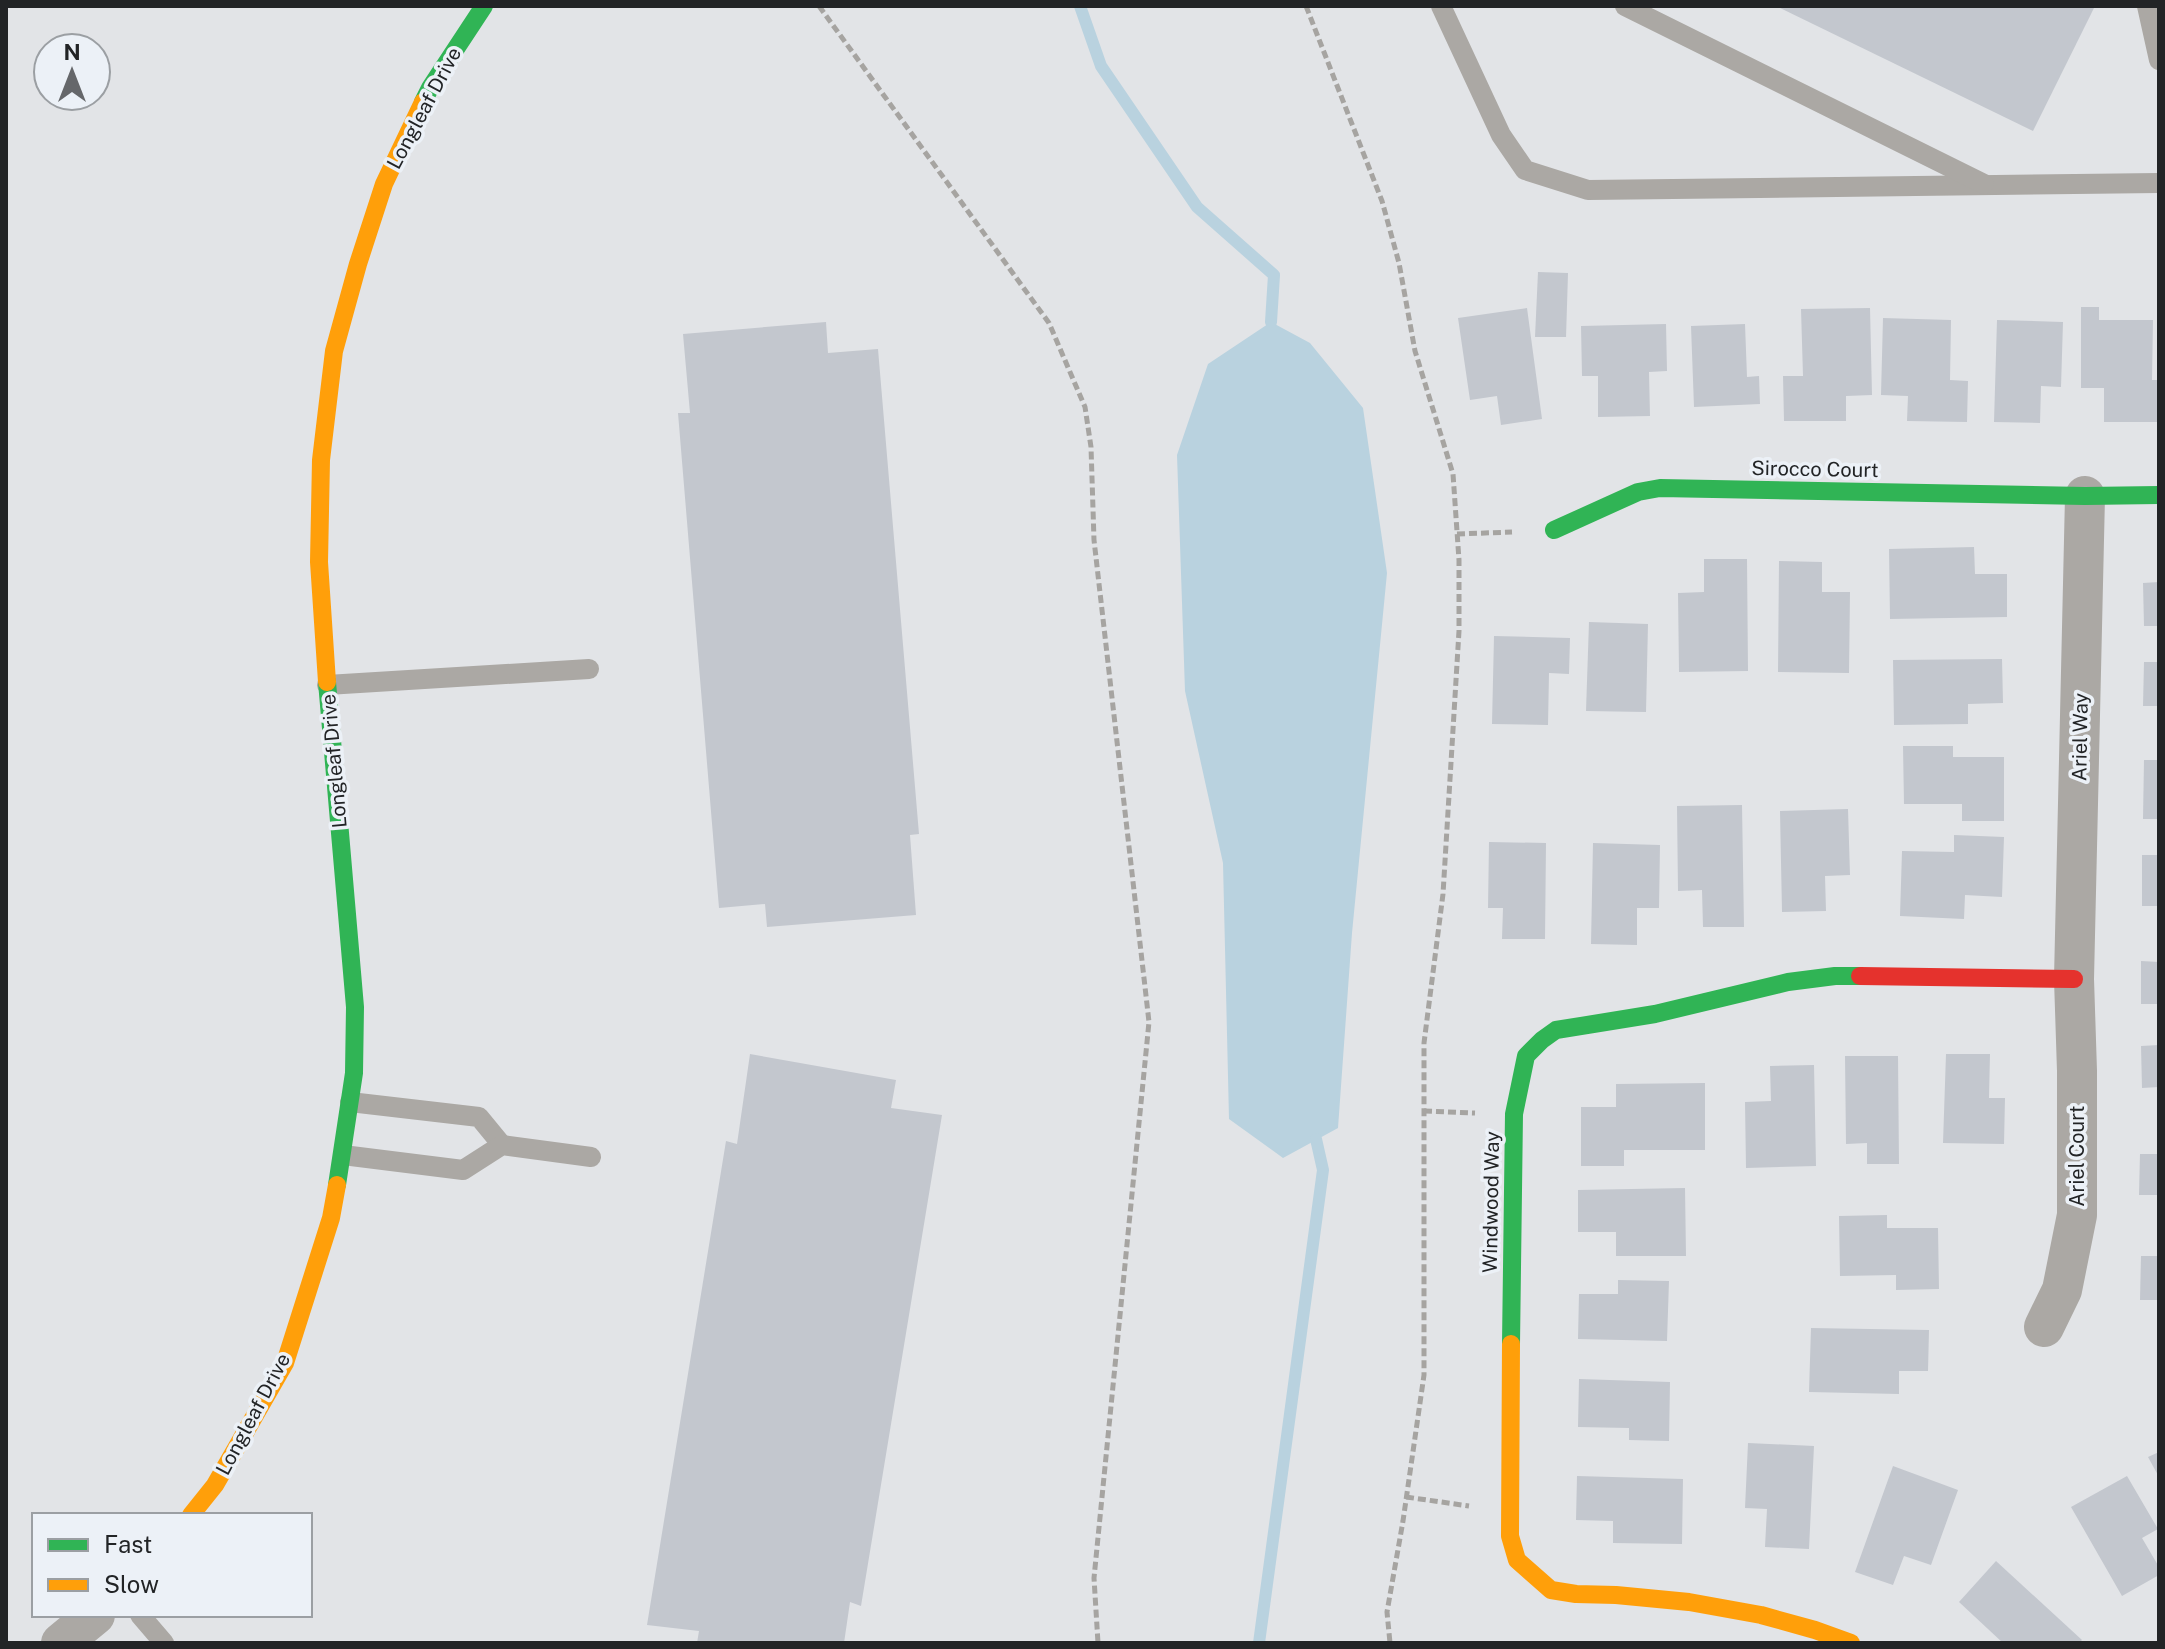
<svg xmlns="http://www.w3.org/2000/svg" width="2165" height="1649" font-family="'Public Sans',sans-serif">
  <rect width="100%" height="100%" fill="#e2e4e7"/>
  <!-- water -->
  <path fill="#b9d2df" d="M1271 322 1310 343 1363 408 1387 573 1352 933 1338 1128 1283 1158 1229 1119 1223 863 1185 691 1177 455 1208 364Z"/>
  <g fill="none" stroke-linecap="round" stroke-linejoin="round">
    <!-- stream -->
    <g stroke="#b9d2df" stroke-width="12">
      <path d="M1080 6 1101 66 1197 207 1274 275 1271 322"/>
      <path d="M1259 1643 1323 1170 1316 1139"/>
    </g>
  </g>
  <!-- building -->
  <g fill="#c3c7ce">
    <path d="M1776 6H2095L2033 131Z"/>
    <path d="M1538 272 1568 273 1566 337H1535Z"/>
    <path d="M2081 307H2099V320H2153L2152 380H2159V422H2104V388H2081Z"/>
    <path d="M1527 308 1542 419 1501 425 1497 396 1470 400 1458 318Z"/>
    <path d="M1870 308 1872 395 1846 396V421H1784L1783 376H1803L1801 309Z"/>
    <path d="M1883 318 1951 320 1950 380 1968 381 1967 422 1907 421 1908 396 1881 395Z"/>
    <path d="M1997 320 2063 322 2061 387 2041 386 2040 423 1994 422Z"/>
    <path d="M826 322 828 353 878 349 919 834 910 835 916 915 767 927 765 904 719 908 678 413H690L683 334Z"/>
    <path d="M1666 324 1667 371 1649 372 1650 416 1598 417V376H1582L1581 326Z"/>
    <path d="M1745 324 1747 377 1759 376 1760 404 1694 407 1691 326Z"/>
    <path d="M1974 547 1975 574H2007V617L1890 619 1889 549Z"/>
    <path d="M1704 559H1747L1748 671 1679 672 1678 593 1704 592Z"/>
    <path d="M1779 561 1822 562V592H1850L1849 673 1778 672Z"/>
    <path d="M2159 582V626H2144L2143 583Z"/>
    <path d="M1589 622 1648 624 1646 712 1586 711Z"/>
    <path d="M1494 636 1570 638 1569 674 1549 673 1548 725 1492 724Z"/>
    <path d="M2002 659 2003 703 1968 704V724L1894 725 1893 660Z"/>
    <path d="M2144 662H2159V706H2143Z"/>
    <path d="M1903 746H1953V757H2004V821H1962V804H1904Z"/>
    <path d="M2144 760H2159V819H2143Z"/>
    <path d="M1742 805 1744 927H1703L1702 890 1678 891 1677 806Z"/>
    <path d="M1848 809 1850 875 1825 876 1826 911 1782 912 1780 811Z"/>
    <path d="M1954 835 2004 837 2002 897 1965 895 1964 919 1900 916 1902 851 1954 852Z"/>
    <path d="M1489 842 1546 843 1545 939H1502L1503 908H1488Z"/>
    <path d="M1593 843 1660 845 1659 908H1637V945L1591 944Z"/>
    <rect x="2142" y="855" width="17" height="51"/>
    <path d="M2141 961 2159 962V1004H2141Z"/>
    <path d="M2159 1045V1087L2142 1088 2141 1046Z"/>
    <path d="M750 1054 896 1080 891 1108 942 1115 861 1606 850 1602 844 1643H697L699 1631 647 1625 726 1141 737 1144Z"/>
    <path d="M1946 1054H1990L1989 1098H2005L2004 1144 1943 1143Z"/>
    <path d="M1845 1056H1898L1899 1164H1867V1143L1846 1144Z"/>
    <path d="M1814 1065 1816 1166 1746 1168 1745 1102 1771 1101 1770 1066Z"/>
    <path d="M1705 1083V1150H1624V1166H1581V1107H1616V1084Z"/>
    <path d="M2140 1154H2159V1195H2139Z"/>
    <path d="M1685 1188 1686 1256H1616V1232H1578V1190Z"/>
    <path d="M1887 1215V1228H1938L1939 1289 1896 1290V1275L1840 1276 1839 1216Z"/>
    <path d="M2141 1256H2159V1300H2140Z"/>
    <path d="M1618 1280 1669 1281 1667 1341 1578 1339 1579 1294H1618Z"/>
    <path d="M1811 1328 1929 1330 1928 1371H1899V1394L1809 1392Z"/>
    <path d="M1579 1379 1670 1382 1669 1441 1629 1440V1428L1578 1427Z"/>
    <path d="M1748 1443 1814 1446 1809 1549 1765 1547 1767 1509 1745 1508Z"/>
    <path d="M2159 1452V1477L2148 1457Z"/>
    <path d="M1893 1466 1958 1490 1931 1565 1904 1556 1893 1585 1855 1572Z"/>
    <path d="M1577 1476 1683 1479 1682 1544 1613 1543V1521L1576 1520Z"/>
    <path d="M2127 1476 2158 1529 2142 1538 2159 1567V1575L2122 1596 2071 1507Z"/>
    <path d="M1996 1561 2082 1640 2079 1643H2003L1959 1602Z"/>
  </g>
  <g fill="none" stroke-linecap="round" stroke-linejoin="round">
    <!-- path -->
    <g stroke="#a6a4a1" stroke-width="5" stroke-dasharray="8 4" stroke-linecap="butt">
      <path d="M819 6 1049 323 1085 407 1091 447 1094 540 1149 1022 1094 1578 1098 1643"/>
      <path d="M1306 6 1382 201 1399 263 1415 351 1453 474 1459 560V631L1443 894 1424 1043V1375L1403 1521 1387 1612 1390 1643"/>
      <path d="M1457 534 1512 532"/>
      <path d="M1424 1111 1475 1113"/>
      <path d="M1406 1497 1469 1506"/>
    </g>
    <!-- lane -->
    <g stroke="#aba8a4" stroke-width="20">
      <path d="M1441 6 1501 135 1525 170 1588 190 2159 183"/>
      <path d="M1625 6 1984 184"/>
      <path d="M2147 6 2159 60"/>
      <path d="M327 685 589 669"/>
      <path d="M350 1102 479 1117 502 1145"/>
      <path d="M343 1155 463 1170 502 1145 591 1157"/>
      <path d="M140 1615 164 1643"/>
    </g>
    <!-- street -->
    <g stroke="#aba8a4" stroke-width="40">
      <path d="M2044 1327 2062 1290 2077 1215V1071L2074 979 2085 496"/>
      <path d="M61 1643 95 1615"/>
    </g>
    <!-- fast -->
    <g stroke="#30b455" stroke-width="18">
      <path d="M423 102 430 88 484 6"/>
      <path d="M1554 530 1638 492 1660 488 2085 496 2159 495"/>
      <path d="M327 682 355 1007 354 1073 337 1185"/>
      <path d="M1511 1344 1514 1114 1526 1056 1542 1040 1556 1030 1655 1014 1788 982 1835 976H1860"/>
    </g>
    <!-- slow -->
    <g stroke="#ff9f0a" stroke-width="18">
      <path d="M327 682 319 562 321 460 334 351 358 264 384 184 423 102"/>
      <path d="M1511 1344 1510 1536 1517 1560 1551 1590 1576 1594 1616 1595 1689 1602 1761 1615 1815 1630 1851 1643"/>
      <path d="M191 1515 215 1485 285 1363 331 1218 337 1185"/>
    </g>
    <!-- jam -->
    <path stroke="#e5322d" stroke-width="18" d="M1860 976 2074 979"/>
  </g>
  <g text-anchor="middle" stroke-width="7" stroke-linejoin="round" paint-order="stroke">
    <!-- street labels -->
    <g font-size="20" fill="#222426" stroke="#ecf1f7">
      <text transform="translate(424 108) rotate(-62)" y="7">Longleaf Drive</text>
      <text transform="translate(1815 469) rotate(1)" y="7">Sirocco Court</text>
      <text transform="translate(2080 737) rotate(-89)" y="7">Ariel Way</text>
      <text transform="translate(334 761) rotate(-95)" y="7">Longleaf Drive</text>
      <text transform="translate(2077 1156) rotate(-90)" y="7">Ariel Court</text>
      <text transform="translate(1491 1202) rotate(-89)" y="7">Windwood Way</text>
      <text transform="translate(253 1414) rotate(-62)" y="7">Longleaf Drive</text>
    </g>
  </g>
  <!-- border -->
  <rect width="2165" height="1649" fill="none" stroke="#222426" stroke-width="16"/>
  <!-- legend -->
  <rect x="32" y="1513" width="280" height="104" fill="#ecf1f7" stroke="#9b9fa3" stroke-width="2"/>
  <rect x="48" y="1539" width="40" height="12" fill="#30b455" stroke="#9b9fa3" stroke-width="2"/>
  <text x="104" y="1553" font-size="24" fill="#222426">Fast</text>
  <rect x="48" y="1579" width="40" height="12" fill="#ff9f0a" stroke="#9b9fa3" stroke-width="2"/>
  <text x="104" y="1593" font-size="24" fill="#222426">Slow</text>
  <!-- north arrow -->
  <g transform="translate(72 72)"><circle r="38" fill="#ecf1f7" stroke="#9b9fa3" stroke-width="2"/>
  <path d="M0-6L14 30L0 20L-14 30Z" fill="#65676a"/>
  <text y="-12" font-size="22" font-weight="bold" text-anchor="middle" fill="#222426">N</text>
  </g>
</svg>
